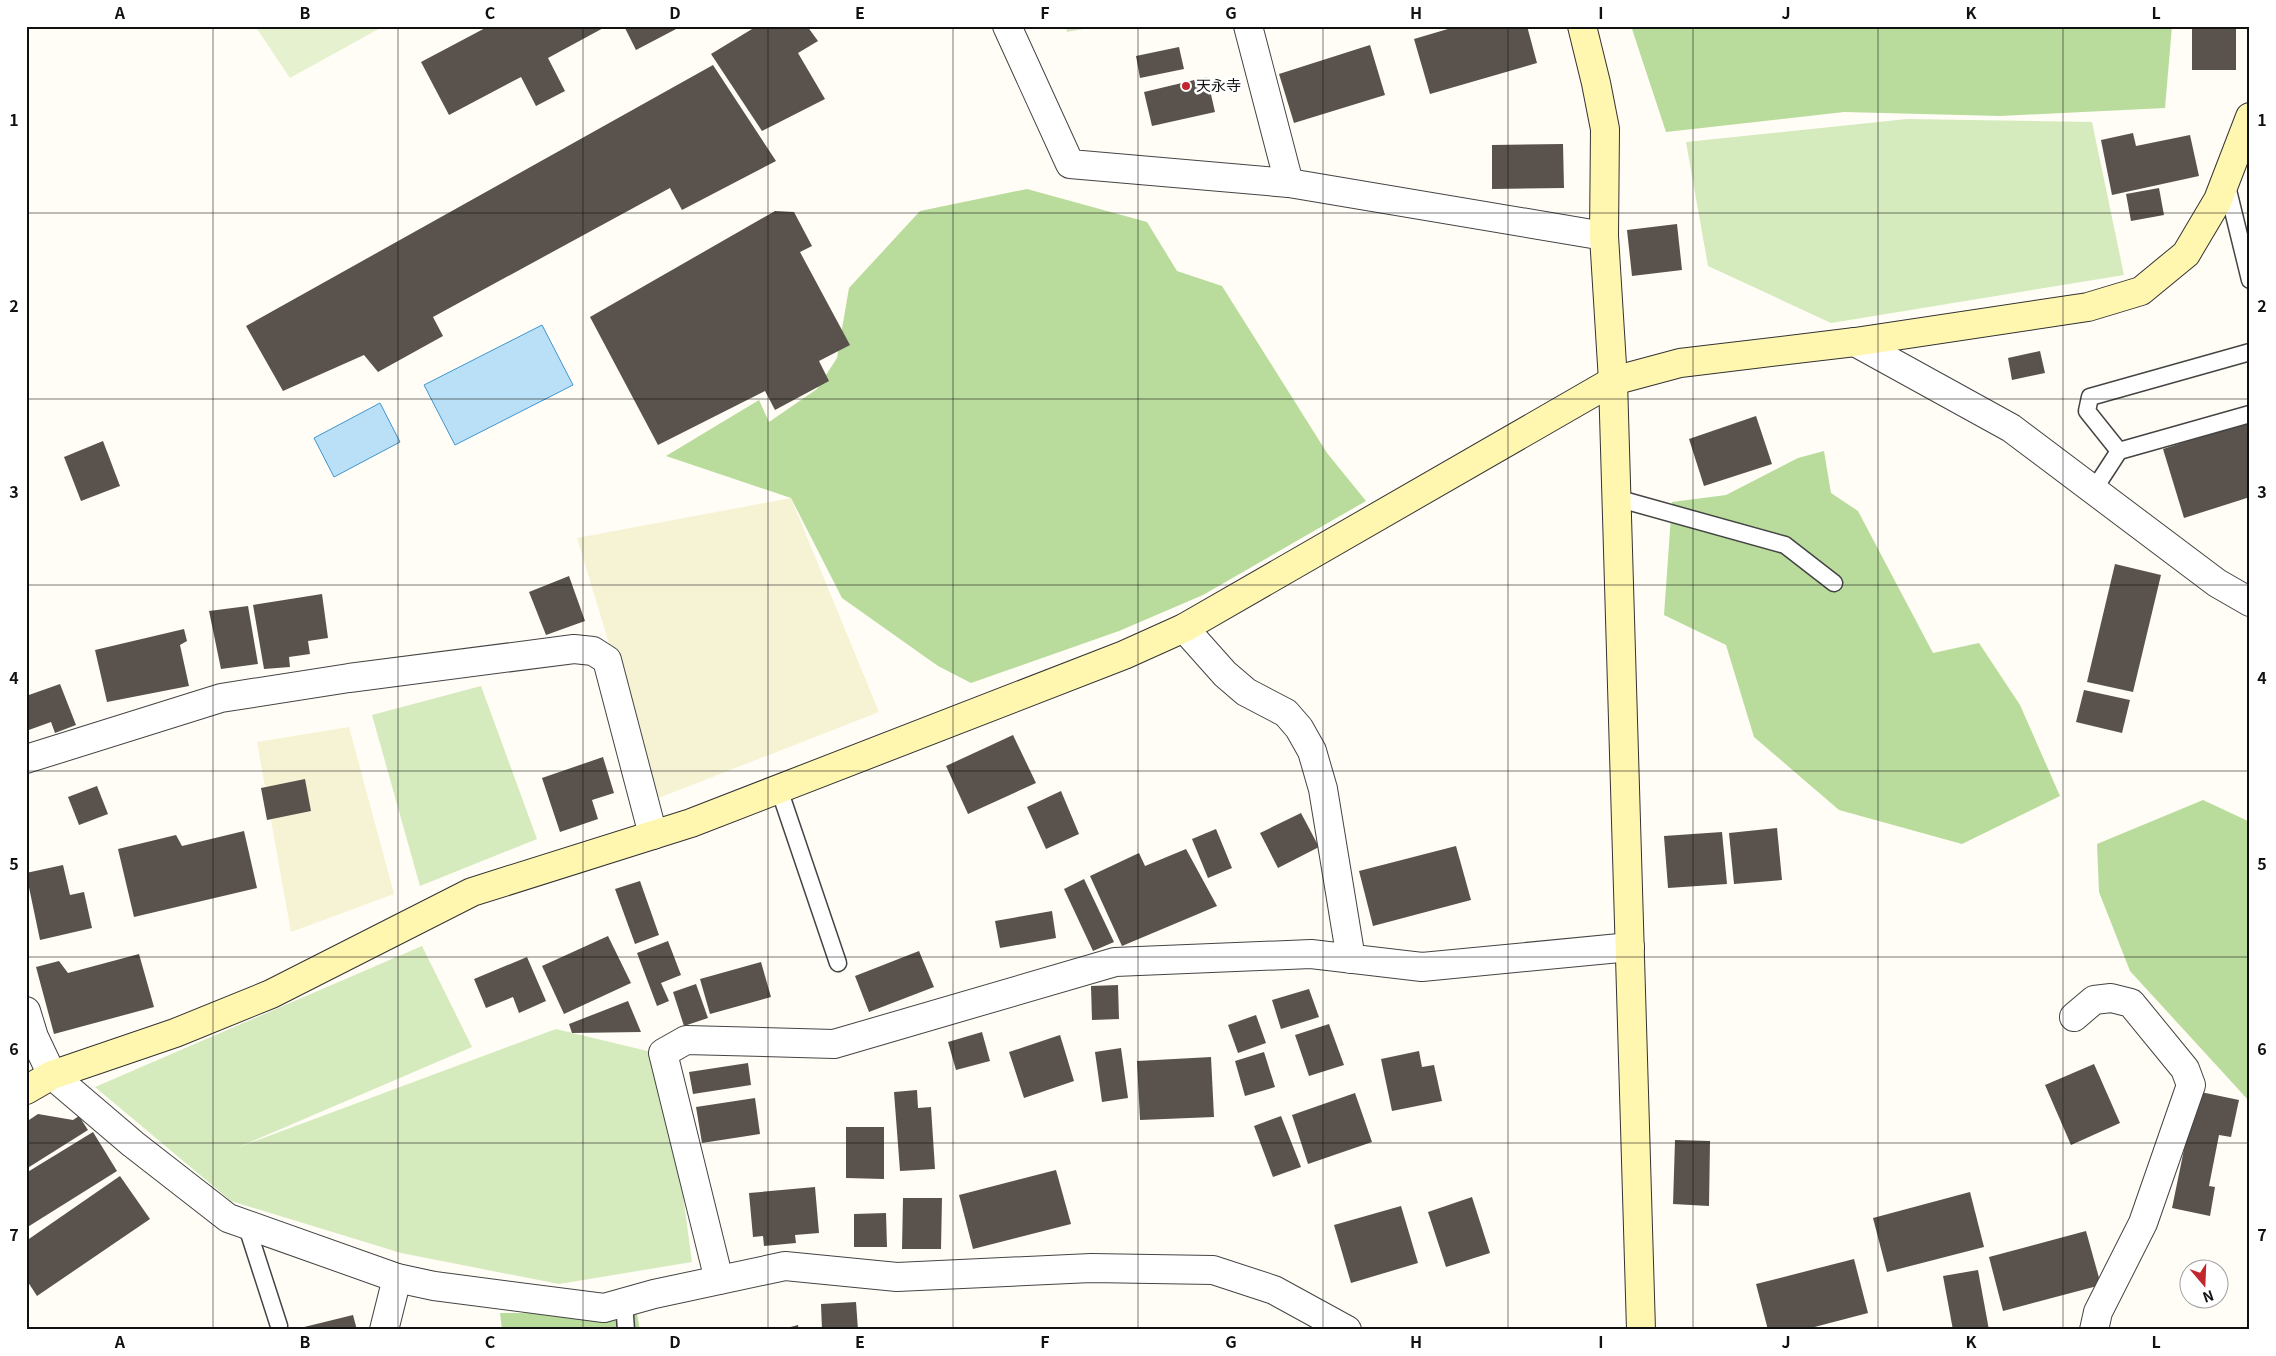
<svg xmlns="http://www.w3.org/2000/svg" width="2276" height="1356" font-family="Georgia,'Noto Sans JP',serif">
  <rect width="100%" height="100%" fill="#fffdf5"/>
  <!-- farmland -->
  <g fill="#f6f3d4">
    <path d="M791 498 879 712 656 799 577 538Z"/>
    <path d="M349 727 394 894 291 932 257 742Z"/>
  </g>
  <!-- green -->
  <g fill="#d5ebbd">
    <path d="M1907 119 2092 122 2124 275 1831 323 1708 266 1686 142Z"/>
    <path d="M481 686 537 839 420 886 372 715Z"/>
    <path d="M422 946 472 1047 239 1147 556 1029 664 1055 692 1262 559 1284 401 1253 231 1201 95 1087Z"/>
  </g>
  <!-- forest -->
  <g fill="#b9dc9c">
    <path d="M1631 26H2172L2165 108 2000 116 1844 112 1666 132Z"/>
    <path d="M1027 189 1147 222 1177 271 1222 286 1327 453 1366 501 1203 595 1119 631 971 683 938 666 842 598 791 498 666 456 759 400 769 422 817 389 837 358 849 288 920 211Z"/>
    <path d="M1824 451 1831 493 1858 511 1933 653 1979 643 2020 705 2060 796 1962 844 1839 810 1754 737 1726 645 1664 615 1672 502 1726 495 1798 458Z"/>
    <path d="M2203 800 2250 822V1102L2130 971 2099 892 2097 844Z"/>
    <path d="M500 1313 637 1314 640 1330H502Z"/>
  </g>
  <!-- cemetery -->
  <path fill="#d9e3c4" d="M1065 26H1099L1067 32Z"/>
  <!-- pitch -->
  <path fill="#e6f2cf" d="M255 26H384L290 78Z"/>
  <!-- water -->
  <g fill="#b9e0f7" stroke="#3f96cf">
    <path d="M542 325 573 385 455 445 424 385Z"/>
    <path d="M380 403 400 442 334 477 314 438Z"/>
  </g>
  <!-- building -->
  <g fill="#5a524d">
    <path d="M489 26H607L548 58 565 91 536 106 521 77 449 115 421 62Z"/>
    <path d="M624 26H677L678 28 636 50Z"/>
    <path d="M757 26H807L818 41 798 53 825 99 762 131 711 54Z"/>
    <path d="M1458 26H1527L1537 63 1430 94 1414 39Z"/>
    <rect x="2192" y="26" width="44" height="44"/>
    <path d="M1370 45 1385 95 1294 123 1279 74Z"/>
    <path d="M1179 47 1184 69 1140 78 1136 56Z"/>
    <path d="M713 65 776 161 682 210 670 188 433 317 443 336 378 372 364 355 283 391 246 326Z"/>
    <path d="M1207 77 1215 112 1152 126 1144 92Z"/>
    <path d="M2133 133 2136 146 2190 135 2199 176 2112 195 2101 140Z"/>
    <path d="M1563 144 1564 188 1492 189V145Z"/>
    <path d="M2159 188 2164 215 2131 221 2126 194Z"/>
    <path d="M775 211 794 212 812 246 800 252 850 345 819 361 829 381 775 410 765 391 658 445 590 317Z"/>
    <path d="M1677 224 1682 270 1632 276 1627 230Z"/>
    <path d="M2040 351 2045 373 2012 380 2008 358Z"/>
    <path d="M1756 416 1772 464 1704 486 1689 439Z"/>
    <path d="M2250 421V497L2184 518 2163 449Z"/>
    <path d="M103 441 120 486 81 501 64 457Z"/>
    <path d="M2115 564 2161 575 2133 692 2087 682Z"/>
    <path d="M569 576 585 621 546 635 529 592Z"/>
    <path d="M322 594 328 638 308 641 310 654 289 657 290 667 264 669 253 605Z"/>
    <path d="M248 606 258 664 221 669 209 611Z"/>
    <path d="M184 629 187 641 180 645 189 686 107 702 95 650Z"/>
    <path d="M60 684 76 725 55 733 51 722 26 731V696Z"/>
    <path d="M2084 690 2130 700 2122 733 2076 722Z"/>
    <path d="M1013 735 1036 783 968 814 946 766Z"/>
    <path d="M603 757 614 793 592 800 598 819 560 832 542 778Z"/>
    <path d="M305 779 311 811 267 820 261 788Z"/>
    <path d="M97 786 108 814 79 825 68 797Z"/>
    <path d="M1061 791 1079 834 1046 849 1027 807Z"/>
    <path d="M1301 813 1319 847 1278 868 1260 833Z"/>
    <path d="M1777 828 1782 880 1734 884 1729 833Z"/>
    <path d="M1216 829 1232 868 1208 878 1192 839Z"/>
    <path d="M244 831 257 888 134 917 118 849 176 835 182 846Z"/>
    <path d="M1722 832 1727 884 1668 888 1664 836Z"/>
    <path d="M1456 846 1471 900 1373 926 1359 871Z"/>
    <path d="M1186 849 1217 906 1122 946 1090 876 1139 853 1145 866Z"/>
    <path d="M63 865 70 895 84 892 92 928 40 940 26 873Z"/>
    <path d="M1084 879 1114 942 1093 951 1064 889Z"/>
    <path d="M640 881 659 935 635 944 615 889Z"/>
    <path d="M1052 911 1056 938 1000 948 995 921Z"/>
    <path d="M608 936 631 983 564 1014 542 966Z"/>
    <path d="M668 941 681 975 661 983 669 1001 657 1006 637 953Z"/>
    <path d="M919 951 934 987 869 1012 855 976Z"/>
    <path d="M139 954 154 1007 54 1034 36 967 59 961 68 973Z"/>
    <path d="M527 957 546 1001 519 1013 513 997 486 1008 474 979Z"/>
    <path d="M761 962 771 997 710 1014 700 979Z"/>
    <path d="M696 984 708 1018 684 1026 673 992Z"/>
    <path d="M1118 985 1119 1019 1092 1020 1091 986Z"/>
    <path d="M1309 989 1319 1017 1281 1029 1272 1000Z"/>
    <path d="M628 1001 641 1032 572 1033 569 1024Z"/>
    <path d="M1256 1015 1266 1043 1238 1053 1228 1025Z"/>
    <path d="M1329 1024 1344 1065 1309 1076 1295 1035Z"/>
    <path d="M982 1032 990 1061 956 1070 948 1042Z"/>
    <path d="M1060 1035 1074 1081 1024 1098 1009 1052Z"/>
    <path d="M1121 1048 1128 1098 1102 1102 1095 1052Z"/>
    <path d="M1419 1051 1422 1067 1434 1065 1442 1101 1392 1111 1381 1059Z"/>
    <path d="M1264 1052 1275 1087 1245 1096 1235 1061Z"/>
    <path d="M1211 1057 1214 1117 1140 1120 1137 1061Z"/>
    <path d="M748 1063 751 1085 693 1094 689 1072Z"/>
    <path d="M2094 1064 2120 1123 2071 1145 2045 1085Z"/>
    <path d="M917 1090 918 1108 931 1107 935 1169 900 1171 894 1092Z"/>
    <path d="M2196 1091 2239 1100 2231 1137 2219 1135 2209 1186 2215 1187 2210 1216 2172 1208Z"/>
    <path d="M1355 1093 1372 1142 1308 1164 1292 1115Z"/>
    <path d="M755 1098 760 1134 702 1143 696 1107Z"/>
    <path d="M38 1114 73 1120 79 1116 88 1130 26 1169V1122Z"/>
    <path d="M1281 1116 1301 1167 1273 1177 1254 1126Z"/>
    <path d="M846 1127H884V1179L846 1178Z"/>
    <path d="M93 1132 117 1171 26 1228V1173Z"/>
    <path d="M1675 1140 1710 1141 1709 1206 1673 1204Z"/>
    <path d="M1056 1170 1071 1224 973 1249 959 1195Z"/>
    <path d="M120 1176 150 1219 37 1296 26 1279V1241Z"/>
    <path d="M815 1187 819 1233 795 1235 796 1243 764 1246 763 1236 753 1237 749 1193Z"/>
    <path d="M1970 1192 1984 1247 1887 1272 1873 1218Z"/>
    <path d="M1472 1197 1490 1253 1446 1267 1428 1212Z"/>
    <path d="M903 1198H942L941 1249H902Z"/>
    <path d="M1401 1206 1418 1263 1351 1283 1334 1225Z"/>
    <path d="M886 1213 887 1247H854V1214Z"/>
    <path d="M2086 1231 2101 1285 2003 1311 1989 1257Z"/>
    <path d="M1854 1259 1868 1313 1803 1330H1768L1756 1284Z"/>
    <path d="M1978 1270 1989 1330H1953L1943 1276Z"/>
    <path d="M856 1302 858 1330H822L821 1304Z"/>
    <path d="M353 1315 357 1330H296V1329Z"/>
    <path d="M798 1325 799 1330H783V1329Z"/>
  </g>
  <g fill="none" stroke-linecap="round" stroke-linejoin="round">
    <!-- lane casing -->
    <g stroke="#444" stroke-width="19">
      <g id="lane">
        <path d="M2226 182 2250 280"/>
        <path d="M2119 451 2087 411 2090 397 2250 352"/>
        <path d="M2093 491 2119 451 2250 414"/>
        <path d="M1616 498 1785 545 1834 583"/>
        <path d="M779 789 838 963"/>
        <path d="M246 1224 279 1326"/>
        <path d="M624 1302 626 1330"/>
      </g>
    </g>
    <!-- street casing -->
    <g stroke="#444" stroke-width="30">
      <g id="street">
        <path d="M1007 26 1070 164 1289 183 1604 236"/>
        <path d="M1248 26 1289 183"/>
        <path d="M1855 342 2011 428 2217 583 2250 602"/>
        <path d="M1184 628 1225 674 1246 692 1286 713 1299 728 1312 751 1323 789 1351 959"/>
        <path d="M26 759 221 698 349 678 574 649 593 651 607 660 653 835"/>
        <path d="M26 1011 34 1037 52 1075 133 1144 228 1218 397 1278 434 1286 604 1308 654 1294 785 1266 897 1277 1091 1268 1213 1270 1274 1290 1347 1330"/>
        <path d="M2074 1017 2094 1000 2111 998 2131 1003 2185 1069 2191 1085 2143 1223 2098 1312 2094 1330"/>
        <path d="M719 1280 663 1053 686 1040 834 1044 1115 962 1311 954 1422 967 1630 947"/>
        <path d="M384 1330 397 1278"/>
      </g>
    </g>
    <!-- secondary casing -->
    <g stroke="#333" stroke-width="30">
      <g id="secondary">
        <path d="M1582 26 1596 83 1605 129 1604 236 1613 381 1641 1330"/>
        <path d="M26 1090 52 1075 175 1033 271 994 472 892 691 823 1124 655 1184 628 1613 381 1680 363 1855 342 2088 307 2141 291 2186 254 2218 200 2250 117"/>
      </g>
    </g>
    <!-- lane -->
    <use href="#lane" stroke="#fff" stroke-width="16"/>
    <!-- street -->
    <use href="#street" stroke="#fff" stroke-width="28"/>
    <!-- secondary -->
    <use href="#secondary" stroke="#fff6b0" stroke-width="28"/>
  </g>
  <!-- grid -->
  <path fill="none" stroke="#111" stroke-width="1" stroke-opacity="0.55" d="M213 26V1330M398 26V1330M583 26V1330M768 26V1330M953 26V1330M1138 26V1330M1323 26V1330M1508 26V1330M1693 26V1330M1878 26V1330M2063 26V1330M26 213H2250M26 399H2250M26 585H2250M26 771H2250M26 957H2250M26 1143H2250"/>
  <!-- markers -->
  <circle fill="#c4262e" stroke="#fff" stroke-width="2" cx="1186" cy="86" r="5"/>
  <g text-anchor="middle" stroke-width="5" stroke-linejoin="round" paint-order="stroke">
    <!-- poi labels -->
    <g font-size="15" fill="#111" stroke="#fff" text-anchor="start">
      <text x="1196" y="91">天永寺</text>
    </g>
  </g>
  <!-- border -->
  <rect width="2276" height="1356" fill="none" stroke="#ffffff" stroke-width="55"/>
  <!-- north arrow -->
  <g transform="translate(2204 1284) rotate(161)"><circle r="24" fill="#ffffff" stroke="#a0a0a0"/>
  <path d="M0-4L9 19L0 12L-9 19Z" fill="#c4262e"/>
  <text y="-8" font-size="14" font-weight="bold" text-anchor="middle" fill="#111111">N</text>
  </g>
  <rect x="28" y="28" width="2220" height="1300" fill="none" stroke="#111" stroke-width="2"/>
  <g font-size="16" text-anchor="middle" font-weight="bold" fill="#111">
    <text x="120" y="19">A</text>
    <text x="305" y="19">B</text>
    <text x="490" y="19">C</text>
    <text x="675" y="19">D</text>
    <text x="860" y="19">E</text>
    <text x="1045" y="19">F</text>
    <text x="1231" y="19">G</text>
    <text x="1416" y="19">H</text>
    <text x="1601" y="19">I</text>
    <text x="1786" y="19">J</text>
    <text x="1971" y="19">K</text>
    <text x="2156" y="19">L</text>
    <text x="14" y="126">1</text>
    <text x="2262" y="126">1</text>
    <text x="14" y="312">2</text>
    <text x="2262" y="312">2</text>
    <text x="14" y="498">3</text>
    <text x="2262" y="498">3</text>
    <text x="14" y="684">4</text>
    <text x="2262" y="684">4</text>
    <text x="14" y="870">5</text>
    <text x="2262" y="870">5</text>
    <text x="14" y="1055">6</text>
    <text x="2262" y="1055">6</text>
    <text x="14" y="1241">7</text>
    <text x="2262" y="1241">7</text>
    <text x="120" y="1348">A</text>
    <text x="305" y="1348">B</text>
    <text x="490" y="1348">C</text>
    <text x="675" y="1348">D</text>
    <text x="860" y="1348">E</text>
    <text x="1045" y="1348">F</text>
    <text x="1231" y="1348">G</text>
    <text x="1416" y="1348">H</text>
    <text x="1601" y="1348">I</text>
    <text x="1786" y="1348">J</text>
    <text x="1971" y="1348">K</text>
    <text x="2156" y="1348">L</text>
  </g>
</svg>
